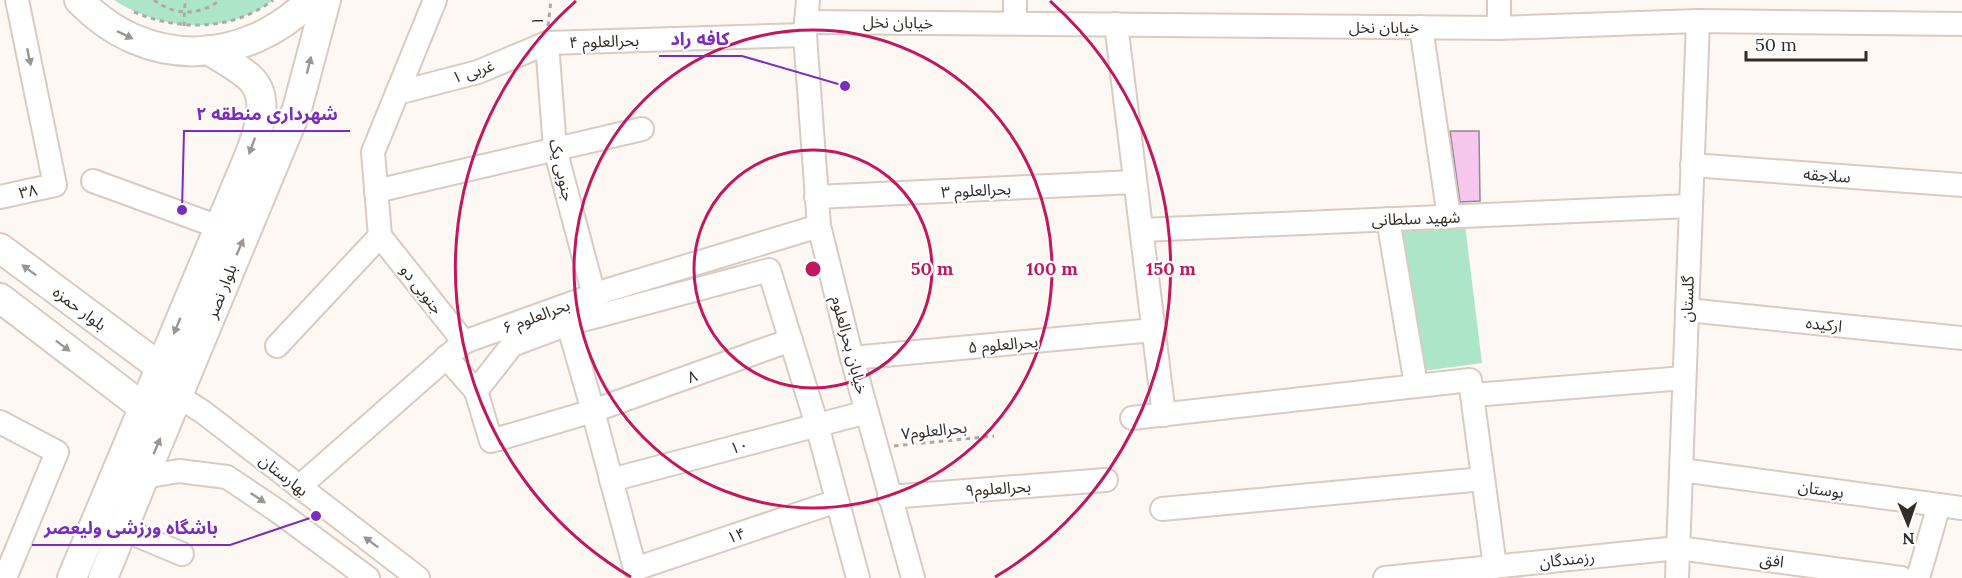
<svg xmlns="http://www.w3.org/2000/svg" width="1962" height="578" font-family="Lora,'Noto Sans Arabic',serif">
  <rect width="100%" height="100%" fill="#fef8f4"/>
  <!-- green -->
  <g fill="#ade5c9">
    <path d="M114 0H273C226 36 161 31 114 0Z"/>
    <path d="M1465 225 1482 363 1423 371 1402 227Z"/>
  </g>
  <!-- building -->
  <path fill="#f6c7ec" stroke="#92868f" stroke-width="1.5" d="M1450 131H1479L1480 201 1460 202Z"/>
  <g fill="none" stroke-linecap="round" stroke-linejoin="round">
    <!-- minor casing -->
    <g stroke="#dacbc2" stroke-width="26">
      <g id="minor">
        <path d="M808 0 805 35 819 226 852 358 913 578"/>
        <path d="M1499 0V28"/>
        <path d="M806 22 1499 28 1698 21 1962 24"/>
        <path d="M1015 23V0"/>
        <path d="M1116 24 1164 415"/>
        <path d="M1421 27 1449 217"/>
        <path d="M547 43 555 149 594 295"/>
        <path d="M397 93 478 72 547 43 805 35"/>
        <path d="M1692 165 1962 185"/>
        <path d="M93 181 219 227"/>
        <path d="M376 191 642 129"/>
        <path d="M0 197 55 185 17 0"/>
        <path d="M816 197 1135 182"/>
        <path d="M1388 219 1416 385"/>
        <path d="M1142 230 1690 206"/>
        <path d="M380 236 464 342"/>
        <path d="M1687 310 1962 338"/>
        <path d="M568 324 593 411 635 569 837 501"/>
        <path d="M277 346 380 236 373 152 435 0"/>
        <path d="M446 357 476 391 512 345 568 324 769 270 817 425 858 578"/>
        <path d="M852 358 1154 330"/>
        <path d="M476 391 491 441 593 411 791 340"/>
        <path d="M1473 395 1684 378"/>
        <path d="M178 396 203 412 418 578"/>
        <path d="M1132 418 1470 380 1495 567"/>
        <path d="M0 422 57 452 5 578"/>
        <path d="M1681 470 1962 508"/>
        <path d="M144 477 179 471 227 477 279 512 368 578"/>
        <path d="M611 480 867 412"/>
        <path d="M299 487 464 342 608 290 819 226"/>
        <path d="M889 497 1106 480"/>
        <path d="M1162 509 1483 479"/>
        <path d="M122 529 182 554"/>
        <path d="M1385 578 1678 548 1901 578"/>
        <path d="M1677 578 1698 21"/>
        <path d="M1918 578 1939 505"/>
      </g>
    </g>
    <!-- major casing -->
    <g stroke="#dacbc2" stroke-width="32">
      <g id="major">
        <path d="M79 0C146 70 243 67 311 0"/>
        <path d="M0 248 160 367"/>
        <path d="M0 298 144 408"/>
        <path d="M72 578 242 173C252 148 274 104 252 80 242 69 222 59 209 50"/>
        <path d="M103 578 144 477 297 109 326 0"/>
      </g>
    </g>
    <!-- path -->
    <g stroke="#afa9a5" stroke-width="3" stroke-dasharray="4.5 4.5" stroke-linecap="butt">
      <path d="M154 0C175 16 199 16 220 0"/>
      <path d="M134 12C179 31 233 31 273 0"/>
      <path d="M184 26 185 0"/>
      <path d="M548 26 551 0"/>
      <path d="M894 446 994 436"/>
    </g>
    <!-- minor -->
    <use href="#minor" stroke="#fff" stroke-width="22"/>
    <!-- major -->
    <use href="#major" stroke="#fff" stroke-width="28"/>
  </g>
  <!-- one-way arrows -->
  <defs><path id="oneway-solid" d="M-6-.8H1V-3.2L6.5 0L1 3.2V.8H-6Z" transform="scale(1.5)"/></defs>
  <g fill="#999694">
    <use href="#oneway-solid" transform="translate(125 35) rotate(26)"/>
    <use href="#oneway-solid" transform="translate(29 57) rotate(78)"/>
    <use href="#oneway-solid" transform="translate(309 65) rotate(-76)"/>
    <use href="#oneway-solid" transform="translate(252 146) rotate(110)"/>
    <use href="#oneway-solid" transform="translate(240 247) rotate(-67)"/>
    <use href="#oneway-solid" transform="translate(29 270) rotate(-143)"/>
    <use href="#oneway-solid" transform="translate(177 326) rotate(113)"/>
    <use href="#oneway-solid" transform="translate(63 346) rotate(37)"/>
    <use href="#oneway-solid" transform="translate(157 446) rotate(-67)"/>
    <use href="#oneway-solid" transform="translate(258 498) rotate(34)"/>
    <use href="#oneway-solid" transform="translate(371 542) rotate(-143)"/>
  </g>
  <!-- distance rings -->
  <g fill="none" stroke="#c2185b" stroke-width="3">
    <circle cx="813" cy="269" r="119"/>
    <circle cx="813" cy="269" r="239"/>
    <path d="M631 577A358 358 0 0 1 576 1M1050 1A358 358 0 0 1 995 577"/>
  </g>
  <g text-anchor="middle" stroke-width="4.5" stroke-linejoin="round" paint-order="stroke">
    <!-- street labels -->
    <g font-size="16" fill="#332d29" stroke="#fff">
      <text transform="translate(537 21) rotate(-85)" y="6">۱</text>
      <text transform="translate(898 22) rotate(1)" y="6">خیابان نخل</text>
      <text x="1384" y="33">خیابان نخل</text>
      <text transform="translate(604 41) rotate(-2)" y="6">بحرالعلوم ۴</text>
      <text transform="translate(473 71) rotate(-18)" y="6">غربی ۱</text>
      <text transform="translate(562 170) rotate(77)" y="6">جنوبی یک</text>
      <text transform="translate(1827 175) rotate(4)" y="6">سلاجقه</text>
      <text transform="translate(976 190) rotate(-3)" y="6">بحرالعلوم ۳</text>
      <text transform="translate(28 191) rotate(-12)" y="6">۳۸</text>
      <text transform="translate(1416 218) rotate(-2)" y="6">شهید سلطانی</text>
      <text transform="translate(422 289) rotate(52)" y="6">جنوبی دو</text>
      <text transform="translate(221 291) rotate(-68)" y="6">بلوار نصر</text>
      <text transform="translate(1687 299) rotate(-88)" y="6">گلستان</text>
      <text transform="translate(80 308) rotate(37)" y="6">بلوار حمزه</text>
      <text transform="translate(536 316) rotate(-20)" y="6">بحرالعلوم ۶</text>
      <text transform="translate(1824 324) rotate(6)" y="6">ارکیده</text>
      <text transform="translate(1003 344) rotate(-5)" y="6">بحرالعلوم ۵</text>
      <text transform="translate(850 345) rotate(75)" y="6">خیابان بحرالعلوم</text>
      <text transform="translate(692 376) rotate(-20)" y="6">۸</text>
      <text transform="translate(934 430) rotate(-6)" y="6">بحرالعلوم۷</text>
      <text transform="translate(739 446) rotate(-15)" y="6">۱۰</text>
      <text transform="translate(284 475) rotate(38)" y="6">بهارستان</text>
      <text transform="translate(998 488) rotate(-4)" y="6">بحرالعلوم۹</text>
      <text transform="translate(1821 489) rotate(8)" y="6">بوستان</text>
      <text transform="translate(736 535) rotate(-19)" y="6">۱۴</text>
      <text transform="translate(1567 559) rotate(-6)" y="6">رزمندگان</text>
      <text transform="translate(1772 560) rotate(8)" y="6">افق</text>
    </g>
  </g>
  <circle cx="813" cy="269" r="9" fill="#c2185b" stroke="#fff" stroke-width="3"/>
  <g font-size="18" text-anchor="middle" font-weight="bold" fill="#c2185b" stroke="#fff" stroke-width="4.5" stroke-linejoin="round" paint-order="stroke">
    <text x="932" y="275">50 m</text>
    <text x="1052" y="275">100 m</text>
    <text x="1171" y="275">150 m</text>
  </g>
  <!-- callouts -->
  <path fill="none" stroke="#7b2cbf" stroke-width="2" d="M845 86L742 56H659M182 210L184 131H350M316 516L230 545H32"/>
  <g fill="#7b2cbf" stroke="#fff" stroke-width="2">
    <circle cx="845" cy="86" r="6"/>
    <circle cx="182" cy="210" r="6"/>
    <circle cx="316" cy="516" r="6"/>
  </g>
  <g font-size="18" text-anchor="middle" font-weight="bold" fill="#7b2cbf" stroke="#fff" stroke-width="4.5" stroke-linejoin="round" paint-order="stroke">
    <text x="700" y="45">کافه راد</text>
    <text x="267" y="120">شهرداری منطقه ۲</text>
    <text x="131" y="534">باشگاه ورزشی ولیعصر</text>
  </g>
  <!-- north arrow -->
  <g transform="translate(1908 524) rotate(178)" stroke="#ffffff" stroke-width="4.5" paint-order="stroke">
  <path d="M0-4.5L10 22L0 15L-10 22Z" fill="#332d29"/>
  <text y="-9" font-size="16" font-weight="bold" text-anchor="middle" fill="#332d29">N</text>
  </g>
  <!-- scale -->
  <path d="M1746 51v9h120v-9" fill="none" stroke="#332d29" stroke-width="3"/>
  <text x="1755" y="51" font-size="18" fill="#332d29" stroke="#ffffff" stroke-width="4.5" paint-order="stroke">50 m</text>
</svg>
